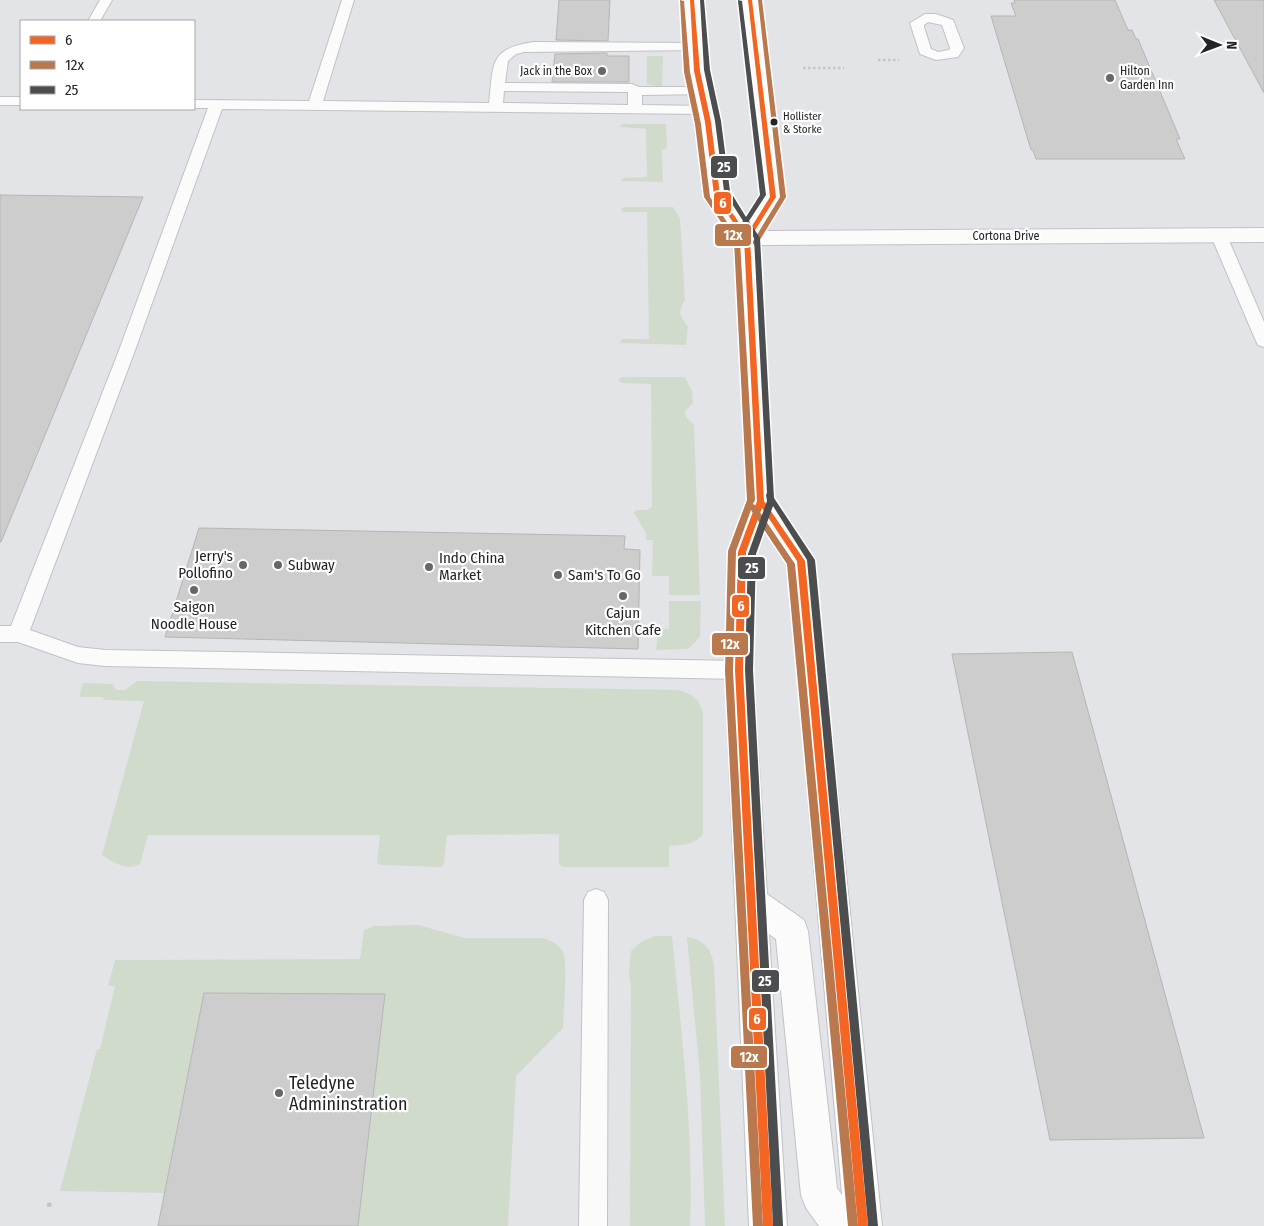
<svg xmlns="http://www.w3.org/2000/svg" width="1264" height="1226" font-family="'Fira Sans Condensed',sans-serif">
  <rect width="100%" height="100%" fill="#e2e4e8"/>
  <!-- green -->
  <g fill="#d1dbcc">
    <path d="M647 56H663L662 87 647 84Z"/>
    <path d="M624 124H666L667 148 662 150 663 182 621 181 623 178 647 177 646 129 621 127 620 125Z"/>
    <path d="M624 207H673L680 219 685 300C677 312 680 316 688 327L686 345 619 343 622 339H649L647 212H623L621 209Z"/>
    <path d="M623 377H685L692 391 693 403 685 411 686 417 694 425 700 595H669V576H652L653 540H646V533L634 513 636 510H647L652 507 651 384 623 383 619 382V379Z"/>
    <path d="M669 601H701L700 637 688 649 656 650 658 629H669Z"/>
    <path d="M137 681 678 690C692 694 699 698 703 713V834C695 845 683 845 669 846V867H562L559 864V834L447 835 444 863 442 867 381 865 377 863 380 835H148L140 864C127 871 114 863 102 855L144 701 105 700 102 697H79L83 683 113 684 116 690H125Z"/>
    <path d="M418 925 465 938H543C551 940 557 944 562 950 569 959 563 1014 563 1028L516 1076 508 1226H358L384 994 205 993 164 1193 60 1191 97 1049H100L115 986H108L115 960 360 959 364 930 374 926Z"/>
    <path d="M655 936H672C681 1032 694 1130 690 1226H630L631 987 629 971 631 951 641 942Z"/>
    <path d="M687 937C704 939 712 950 714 966L725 1226H705L700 1075Z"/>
  </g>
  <!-- building -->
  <g fill="#cdcdcd" stroke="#b5b5b5">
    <path d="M559 0H610L608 41 556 40Z"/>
    <path d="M1014 0H1115L1128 30H1132L1136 39H1138L1180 139H1176L1185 159H1036L1033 150H1031L991 16H1016L1011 3H1015Z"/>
    <path d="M1214 0H1264V93Z"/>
    <path d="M607 53V56H629V82H552L555 54Z"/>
    <path d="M0 195 143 197 1 542H0Z"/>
    <path d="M199 528 625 536 624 549 640 550 638 649 165 637Z"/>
    <path d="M1072 652 1204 1138 1050 1140 952 654Z"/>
    <path d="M204 993 385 994 358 1226H158Z"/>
  </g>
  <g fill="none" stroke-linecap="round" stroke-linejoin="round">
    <!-- service casing -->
    <g stroke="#c0c2c5" stroke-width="2">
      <g id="service">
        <path d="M100 0H112L100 21H88Z"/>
        <path d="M342 0H354L323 101 489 103C494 64 488 49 533 42L695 43 702 47 700 50 524 52 516 54 508 61 505 83 632 84 639 87H701L708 91 706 94 642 95V105L705 106 710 107 712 110 710 113 705 114 222 109 134 353 30 630 78 647 105 650 739 661 746 664 749 670 746 676 739 679 105 666 78 663 18 642H0V626H11L118 353 208 108H194V100L309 101ZM504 91 628 92V105L503 103Z"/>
        <path d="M925 14H936L953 20 964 48 958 57 936 60 920 54 910 23ZM928 22 942 25 950 48 949 50 938 52 931 49 924 27V25Z"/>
        <rect x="0" y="97" width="21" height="8"/>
        <path d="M1219 231 1225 233 1227 236 1264 322V347L1258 345 1256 341 1211 236 1213 233Z"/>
        <path d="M596 889 604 892 608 900 607 1226H579L584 900 588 892Z"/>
      </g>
    </g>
    <!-- minor casing -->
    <g stroke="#c0c2c5" stroke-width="2">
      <path id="minor" d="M1264 228V242L747 245 739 243 736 238 739 233 747 231Z"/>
    </g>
    <!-- secondary casing -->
    <g stroke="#c0c2c5" stroke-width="2">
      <path id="secondary" d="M683 0H701L706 71 718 122 727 195 747 222 763 197 741 0H759L783 197 758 238 774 500 814 561 882 1226H819L806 1208 801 1195 776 939 769 934 787 1226H749L725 670 729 552 748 501 736 238 707 195 698 122 688 71ZM764 527 788 563 842 1195 837 1188 808 931 804 920 767 894 753 670 755 552Z"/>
    </g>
    <!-- path-far1 -->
    <g stroke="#c4c5c7" stroke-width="2.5" stroke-dasharray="2.5 2.5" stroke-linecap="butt">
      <path d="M878 60H899"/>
      <path d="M803 68H844"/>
    </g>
    <!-- path -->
    <path stroke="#c4c5c7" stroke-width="4" stroke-dasharray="4.5 4.5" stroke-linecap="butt" d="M47 1205 56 1204"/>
    <!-- service -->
    <use href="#service" fill="#fbfbfc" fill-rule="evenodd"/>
    <!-- minor -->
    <use href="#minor" fill="#fbfbfc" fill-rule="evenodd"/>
    <!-- secondary -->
    <use href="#secondary" fill="#fbfbfc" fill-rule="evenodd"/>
    <!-- bus-1 casing -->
    <g stroke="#fff" stroke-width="3">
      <path id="bus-1" d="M690 0H694L700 71 711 122 720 195 747 234 770 197 748 0H752L776 197 750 238 764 501 805 561 868 1226H858L797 561 762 508 746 552 743 670 773 1226H763L735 670 738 552 757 501 744 238 714 195 705 122 694 71Z"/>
    </g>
    <!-- bus-2 casing -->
    <g stroke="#fff" stroke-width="3">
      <g id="bus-2">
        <path d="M680 0 684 1 690 72 701 124 710 197 740 241 755 500 753 504 755 505 795 564 858 1226H848L787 564 751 510 736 551 733 671 763 1226H753L725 671 728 551 747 500 734 241 704 197 695 124 684 72Z"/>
        <path d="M758 0H762L786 197 758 243 755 245 752 243 780 197Z"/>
      </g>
    </g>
    <!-- bus-3 casing -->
    <g stroke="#fff" stroke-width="3">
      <path id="bus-3" d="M700 0H704L710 70 721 121 730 191 746 217 760 195 738 1V0L742 1 766 195 749 221 760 238 774 498 815 560 878 1226H868V1225L807 560 773 506 756 554 753 670 783 1225V1226H773V1225L745 670 748 554 767 501 766 495 767 493 754 238 746 226 741 234H737L736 233 743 221 724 191 715 121 704 70Z"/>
    </g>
    <!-- bus-1 -->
    <use href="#bus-1" fill="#f26522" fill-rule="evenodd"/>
    <!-- bus-2 -->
    <use href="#bus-2" fill="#b9784d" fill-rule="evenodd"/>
    <!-- bus-3 -->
    <use href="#bus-3" fill="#4c4d4f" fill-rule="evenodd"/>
  </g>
  <!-- markers -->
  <g fill="#65676b" stroke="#fff" stroke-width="2">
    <circle cx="602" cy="71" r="5"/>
    <circle cx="1110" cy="78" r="5"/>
    <circle cx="243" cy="565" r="5"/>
    <circle cx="278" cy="565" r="5"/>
    <circle cx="429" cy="567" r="5"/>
    <circle cx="558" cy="575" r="5"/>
    <circle cx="194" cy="590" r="5"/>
    <circle cx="623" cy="596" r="5"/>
    <circle cx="279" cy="1093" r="5"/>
  </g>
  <circle fill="#222427" stroke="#fff" stroke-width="2" cx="774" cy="122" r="4.5"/>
  <g text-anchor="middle" stroke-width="4.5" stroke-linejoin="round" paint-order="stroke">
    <!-- far-bus labels -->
    <g font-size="11" fill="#222427" stroke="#fff" text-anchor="start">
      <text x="783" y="120">Hollister<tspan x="783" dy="13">&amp; Storke</tspan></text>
    </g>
    <!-- far-poi labels -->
    <g font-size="12" fill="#222427" stroke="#fff" text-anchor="end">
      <text x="592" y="75">Jack in the Box</text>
      <text x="1120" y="75" text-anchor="start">Hilton<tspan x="1120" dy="14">Garden Inn</tspan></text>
    </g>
    <!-- far-street labels -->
    <g font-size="12" fill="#222427" stroke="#fff">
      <text x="1006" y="240">Cortona Drive</text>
    </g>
    <!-- poi labels -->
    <g font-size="15" fill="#222427" stroke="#fff" text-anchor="start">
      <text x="233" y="561" text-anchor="end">Jerry's<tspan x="233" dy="17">Pollofino</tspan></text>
      <text x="439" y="563">Indo China<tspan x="439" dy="17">Market</tspan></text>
      <text x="288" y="570">Subway</text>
      <text x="568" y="580">Sam's To Go</text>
      <text x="194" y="612" text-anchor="middle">Saigon<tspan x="194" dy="17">Noodle House</tspan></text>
      <text x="623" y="618" text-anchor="middle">Cajun<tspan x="623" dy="17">Kitchen Cafe</tspan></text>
    </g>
    <!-- near-poi labels -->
    <g font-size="18" fill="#222427" stroke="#fff" text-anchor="start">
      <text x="289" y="1089">Teledyne<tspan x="289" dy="21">Admininstration</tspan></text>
    </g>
  </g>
  <g stroke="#fff" stroke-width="2">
    <rect x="710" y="155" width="28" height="24" rx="5" fill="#4c4d4f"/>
    <rect x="713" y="191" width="19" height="24" rx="5" fill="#f26522"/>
    <rect x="714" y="223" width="38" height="24" rx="5" fill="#b9784d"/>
    <rect x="737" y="556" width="29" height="24" rx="5" fill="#4c4d4f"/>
    <rect x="731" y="594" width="19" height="24" rx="5" fill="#f26522"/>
    <rect x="711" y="632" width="38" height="24" rx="5" fill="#b9784d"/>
    <rect x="751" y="969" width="29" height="24" rx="5" fill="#4c4d4f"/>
    <rect x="748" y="1007" width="19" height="24" rx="5" fill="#f26522"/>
    <rect x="730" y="1045" width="38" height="24" rx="5" fill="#b9784d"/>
  </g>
  <g font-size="14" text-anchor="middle" font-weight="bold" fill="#fff">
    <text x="724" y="172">25</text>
    <text x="723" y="208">6</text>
    <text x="733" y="240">12x</text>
    <text x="752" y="573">25</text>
    <text x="741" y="611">6</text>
    <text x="730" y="649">12x</text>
    <text x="765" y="986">25</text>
    <text x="757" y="1024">6</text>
    <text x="749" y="1062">12x</text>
  </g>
  <!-- legend -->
  <rect x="20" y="20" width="175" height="90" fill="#ffffff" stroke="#a7a7a9"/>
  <rect x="30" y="36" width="25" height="8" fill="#f26522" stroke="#a7a7a9"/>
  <text x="65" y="45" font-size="15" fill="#222427">6</text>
  <rect x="30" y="61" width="25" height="8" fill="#b9784d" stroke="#a7a7a9"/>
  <text x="65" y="70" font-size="15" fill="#222427">12x</text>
  <rect x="30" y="86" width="25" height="8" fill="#4c4d4f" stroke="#a7a7a9"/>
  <text x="65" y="95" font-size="15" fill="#222427">25</text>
  <!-- north arrow -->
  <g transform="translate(1219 45) rotate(91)" stroke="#ffffff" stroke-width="4" paint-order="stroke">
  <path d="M0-4L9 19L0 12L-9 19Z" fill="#222427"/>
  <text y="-8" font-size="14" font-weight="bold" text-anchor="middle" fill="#222427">N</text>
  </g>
</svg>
